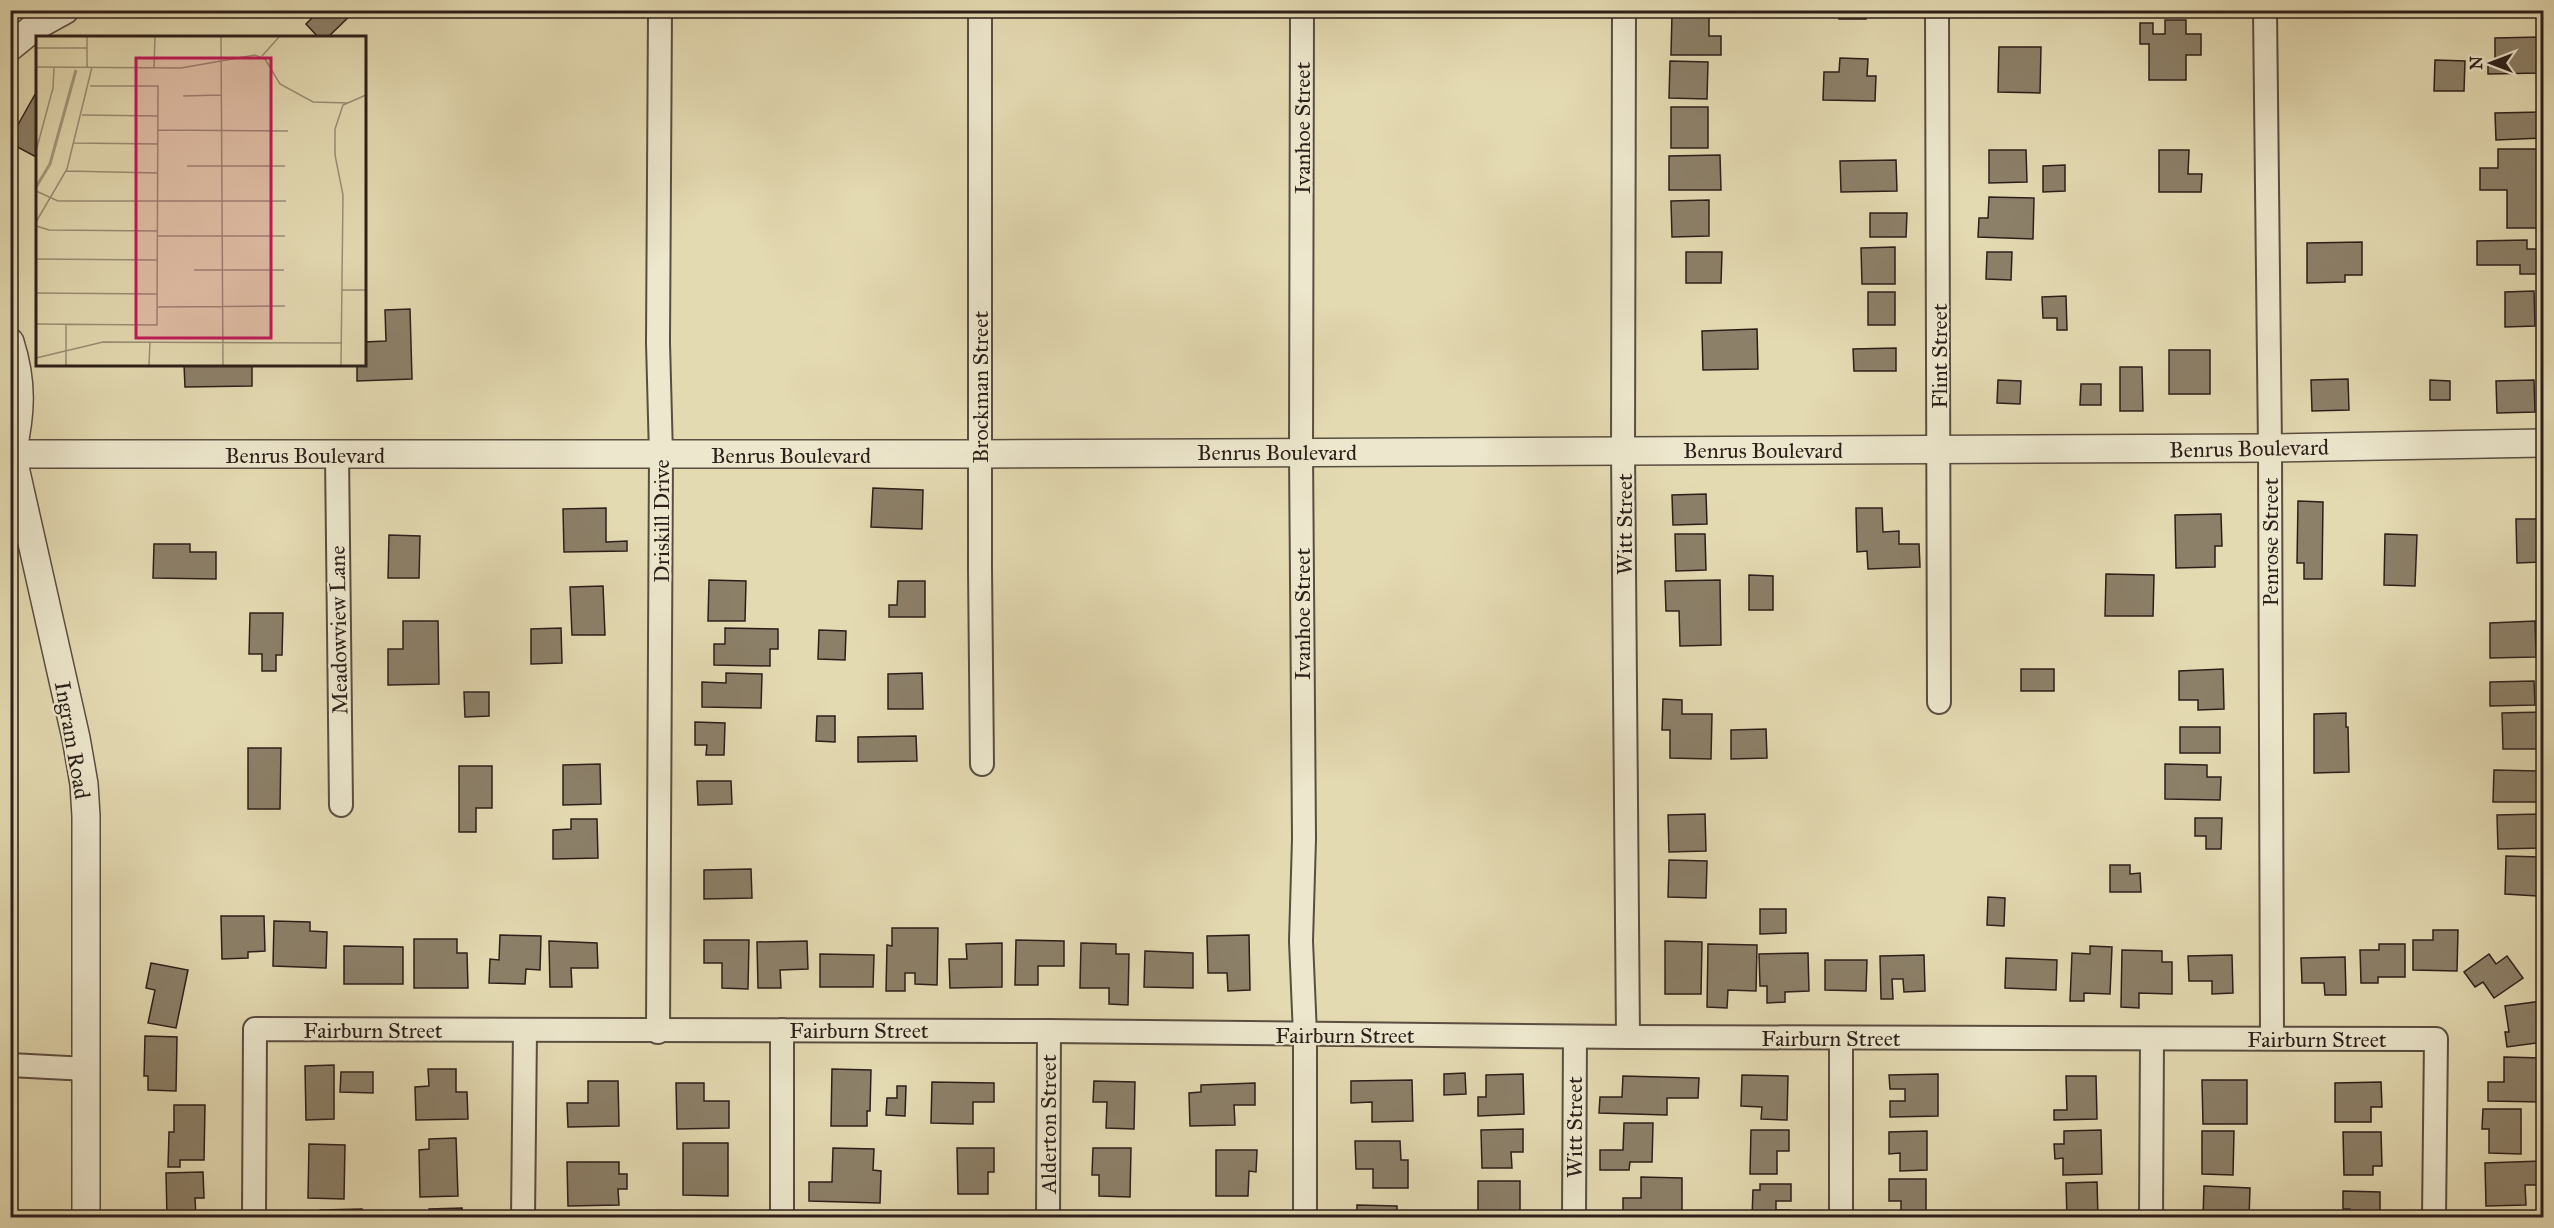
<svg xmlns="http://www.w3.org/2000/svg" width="2554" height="1228" font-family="'IM FELL Great Primer',serif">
  <rect width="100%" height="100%" fill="#e4dab2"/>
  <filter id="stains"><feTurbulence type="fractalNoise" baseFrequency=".00333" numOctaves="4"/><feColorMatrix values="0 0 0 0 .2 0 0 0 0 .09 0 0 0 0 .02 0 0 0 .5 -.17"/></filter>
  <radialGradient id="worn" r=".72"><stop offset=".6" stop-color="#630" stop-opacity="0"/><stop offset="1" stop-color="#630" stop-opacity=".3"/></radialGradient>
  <!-- building -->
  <g fill="#8c8069" stroke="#2c1f1a" stroke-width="1.5">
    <path d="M320 10H356L327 38H319L306 24Z"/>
    <rect x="1839" y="10" width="27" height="9"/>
    <path d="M1672 14H1709V36H1721V55H1671Z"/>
    <path d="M2165 20H2186V34H2201V55H2186V80H2149V44H2140V23H2153V34H2165Z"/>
    <path d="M2540 37 2541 73 2488 74V62H2495V38Z"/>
    <path d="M1999 47H2041L2040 93 1998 92Z"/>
    <path d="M1840 58 1868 59 1867 76H1876L1875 101 1823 100 1824 72H1839Z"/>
    <path d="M2435 60 2465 61 2464 91H2434Z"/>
    <path d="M1670 61 1708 62 1707 99 1669 98Z"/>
    <path d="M38 89V158L10 143V139Z"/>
    <rect x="1671" y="107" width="37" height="41"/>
    <path d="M2544 112V138L2496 140 2495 113Z"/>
    <path d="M2498 149H2544V200H2539V228H2507V190H2480V168H2498Z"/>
    <path d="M1989 150H2026L2027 182 1989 183Z"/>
    <path d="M2159 150H2189L2188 174H2202L2201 192H2159Z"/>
    <path d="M1720 155 1721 190H1669V156Z"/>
    <path d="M1896 160 1897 191 1841 192 1840 161Z"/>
    <path d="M2065 165V191L2043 192V166Z"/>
    <path d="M1989 197 2034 198 2033 239 1978 237 1979 218H1988Z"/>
    <path d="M1709 200V236L1672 237 1671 201Z"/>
    <path d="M1870 213H1907L1906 237H1870Z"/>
    <path d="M2527 240V249H2540V274H2520V265H2477V241Z"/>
    <path d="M2362 242V275H2345V282L2307 283V243Z"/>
    <path d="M1895 247V284H1862L1861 248Z"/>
    <path d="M1686 252H1722L1721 283H1686Z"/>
    <path d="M1987 252H2012L2011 280 1986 279Z"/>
    <path d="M2534 291 2535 326 2505 327V292Z"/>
    <rect x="1868" y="292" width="27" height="33"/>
    <path d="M2066 296 2067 330H2057V318H2043L2042 297Z"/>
    <path d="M410 309 412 379 357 381V364H364V342L386 341 385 310Z"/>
    <path d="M1757 329 1758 369 1703 370 1702 331Z"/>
    <path d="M1896 348V371H1854L1853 349Z"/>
    <rect x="2169" y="350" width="41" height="44"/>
    <path d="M184 364H252V386L185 387Z"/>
    <path d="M2120 367H2142L2143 411H2120Z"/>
    <path d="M2348 379 2349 410 2312 411 2311 380Z"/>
    <path d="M1998 380 2021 381 2020 404 1997 403Z"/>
    <path d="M2430 380 2450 381V400H2430Z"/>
    <path d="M2534 380 2535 412 2497 413 2496 381Z"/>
    <path d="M2081 384H2101V405H2080Z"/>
    <path d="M873 488 923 490 922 529 871 527Z"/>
    <path d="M1706 494 1707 524 1673 525 1672 495Z"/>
    <path d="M2298 501 2323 502 2322 579H2304V563H2297Z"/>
    <path d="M606 508V542L627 541V551L564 552 563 509Z"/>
    <path d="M1856 508H1882L1883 532 1899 531V544H1919L1920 567 1868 569 1867 551 1857 552Z"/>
    <path d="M2221 514 2222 546H2215V567L2176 568 2175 515Z"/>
    <path d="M2516 519H2544V573H2541V562L2517 563Z"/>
    <path d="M1675 534H1705L1706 570 1676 571Z"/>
    <path d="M2385 534 2417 535 2415 586 2384 585Z"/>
    <path d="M389 535 420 536 419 578H388Z"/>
    <path d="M154 544H190V552H216V579L153 578Z"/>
    <path d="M2106 574 2154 575 2153 616H2105Z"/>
    <path d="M1749 575 1773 576V610H1749Z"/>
    <path d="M709 580 746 581 745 621H708Z"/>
    <path d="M1720 580 1721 645 1680 646 1679 611H1666L1665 581Z"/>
    <path d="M898 581H925V617H889V605H897Z"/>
    <path d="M603 586 605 635H572L570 587Z"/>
    <path d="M250 613H283L282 655H276V671H262V654H249Z"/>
    <path d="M403 621H438L439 684 388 685V649H403Z"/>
    <path d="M2535 621 2536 657 2490 658V623Z"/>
    <path d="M561 628 562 663 531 664V629Z"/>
    <path d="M725 628 778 629V649H770V666L714 665V644H725Z"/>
    <path d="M819 630 846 631 845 660 818 659Z"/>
    <rect x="2021" y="669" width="33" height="22"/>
    <path d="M2223 669 2224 709 2198 710V700H2179V671Z"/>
    <path d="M726 673 762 674 761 708 702 707V682L726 683Z"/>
    <path d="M922 673 923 709H888V674Z"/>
    <path d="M2534 681 2535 705 2490 706V682Z"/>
    <path d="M464 692H489V716L465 717Z"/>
    <path d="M1663 699 1682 700V714H1712L1711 759 1670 758V730H1662Z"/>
    <path d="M2544 712V730H2539V749H2503L2502 713Z"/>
    <path d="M2346 713V727H2348L2349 772 2314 773V714Z"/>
    <path d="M817 716H835V742L816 741Z"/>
    <path d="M695 722 725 723 724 755H706L707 745H695Z"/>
    <rect x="2180" y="727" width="40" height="26"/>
    <path d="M1766 729 1767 758 1731 759V730Z"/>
    <path d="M916 736 917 761 858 762V737Z"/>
    <path d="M248 748H281L280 809H248Z"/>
    <path d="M600 764 601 804 563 805V765Z"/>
    <path d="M2165 764 2207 765V777H2221L2220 800 2165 799Z"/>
    <path d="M459 766H492V808H476V832H459Z"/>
    <path d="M2494 770 2538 771V802H2493Z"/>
    <path d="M697 781H731L732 804 698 805Z"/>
    <path d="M1705 814 1706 851 1669 852 1668 815Z"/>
    <path d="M2541 814 2542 848 2498 849 2497 815Z"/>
    <path d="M2195 818H2222L2221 849H2206V836H2195Z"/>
    <path d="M571 819H597L598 858 553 859V830L571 829Z"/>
    <path d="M2506 856 2539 857 2537 896 2505 894Z"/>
    <path d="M1669 860 1707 861 1706 898 1668 897Z"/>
    <path d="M2110 865H2130V874L2140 873 2141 892H2110Z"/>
    <path d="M751 869 752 898 704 899V870Z"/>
    <path d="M1988 897 2005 898 2004 926 1987 925Z"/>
    <path d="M1760 909H1786V933L1760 934Z"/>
    <path d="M221 916H264L265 951 248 952V958L222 959Z"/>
    <path d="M274 921 310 922V931L327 932 326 968 273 966Z"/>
    <path d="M892 928H938L937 985 915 984V973H905V991H886L887 945 892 946Z"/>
    <path d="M2433 930H2458L2457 971 2413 970V940H2433Z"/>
    <path d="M500 935 541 936 540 970 526 969 525 984 489 983 490 959 499 960Z"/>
    <path d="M1249 935 1250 990 1228 991 1227 973H1208L1207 936Z"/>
    <path d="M414 939H457V953H467L468 988H414Z"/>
    <path d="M704 940H749L748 989 722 988V963H704Z"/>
    <path d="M1016 940 1064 941V966H1038V985H1015Z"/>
    <path d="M549 941 597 943 598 968H571L572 987H550Z"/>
    <path d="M807 941 808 969 780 970 781 988H758L757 942Z"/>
    <path d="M1665 941 1702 942 1701 994H1665Z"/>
    <path d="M1002 943V987L950 988 949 959H967L966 944Z"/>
    <path d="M1081 943 1116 944V954H1129L1128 1005 1109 1004V988H1080Z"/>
    <path d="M1708 944 1757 945 1756 991 1728 990 1727 1008 1707 1007Z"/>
    <path d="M2379 944H2405V977H2378V983H2361L2360 950H2379Z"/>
    <path d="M344 946 403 947V984H344Z"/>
    <path d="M2090 946 2112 947 2110 994 2084 993V1001H2070L2072 953 2090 954Z"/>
    <path d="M2122 950 2162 951V962H2172V994L2139 993V1008L2121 1007Z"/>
    <path d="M1145 951 1193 953V988L1144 987Z"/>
    <path d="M1808 953 1809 991 1785 992V1002L1767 1003V986H1760L1759 954Z"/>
    <path d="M820 954 874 955 873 987H820Z"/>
    <path d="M2489 954 2496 964 2507 956 2523 978 2494 998 2483 982 2475 987 2464 972Z"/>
    <path d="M1924 955 1925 991 1904 992 1903 979H1892L1893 999H1881L1880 956Z"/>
    <path d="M2232 955 2233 993 2212 994V981H2189L2188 956Z"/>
    <path d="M2345 957 2346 995H2325L2324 983H2302L2301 958Z"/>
    <path d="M2006 958 2057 960 2056 990 2005 988Z"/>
    <path d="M1825 960H1867L1866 991 1825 990Z"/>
    <path d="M151 963 188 970 176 1028 148 1023 155 990 146 988Z"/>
    <path d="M2542 1001 2544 1042 2507 1047 2505 1032H2509L2505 1006Z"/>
    <path d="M145 1036 177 1037 176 1091 148 1090V1076H144Z"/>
    <path d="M2504 1057 2541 1058V1102L2488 1101V1082H2504Z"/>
    <path d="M334 1065V1119L306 1120 305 1066Z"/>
    <path d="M428 1069H456V1092H467L468 1119 416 1120 415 1087 429 1086Z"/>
    <path d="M832 1069 871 1070 870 1111H867V1126H831Z"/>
    <path d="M341 1072H373V1093L340 1092Z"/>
    <path d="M1465 1073 1466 1094 1444 1095V1074Z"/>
    <path d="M1523 1074 1524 1114 1478 1116V1097H1486V1075Z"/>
    <path d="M1938 1074V1116L1890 1117V1101H1905V1089H1890L1889 1075Z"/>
    <path d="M1742 1075 1788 1076 1787 1120 1761 1119 1762 1107 1741 1106Z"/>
    <path d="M1623 1076 1699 1078 1698 1098H1667V1115L1599 1113 1600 1097H1622Z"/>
    <path d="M2066 1076H2096L2097 1119 2054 1120V1110H2067Z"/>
    <path d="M1412 1080 1413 1121 1372 1122V1102L1351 1103V1081Z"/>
    <path d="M2202 1080H2247V1124H2203Z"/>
    <path d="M588 1081H618L619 1126 568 1127 567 1103H588Z"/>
    <path d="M1094 1081 1135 1082 1134 1129 1106 1128 1107 1102H1093Z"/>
    <path d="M932 1082 994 1083V1102H973V1124L931 1123Z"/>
    <path d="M2381 1082 2382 1107H2371V1122H2335V1083Z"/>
    <path d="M676 1083H704V1101H729V1128L677 1129Z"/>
    <path d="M1255 1083V1105H1234L1235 1125 1190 1126 1189 1093 1201 1092V1085Z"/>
    <path d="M897 1086H906L905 1116 886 1115 887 1098H897Z"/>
    <path d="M174 1105H205L204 1160H180V1167H168L169 1132H174Z"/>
    <path d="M2483 1109H2521V1154L2489 1153V1129H2482Z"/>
    <path d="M1624 1123H1653L1652 1162H1630L1629 1170H1600V1150H1623Z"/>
    <path d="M1523 1129V1152H1511L1512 1168H1482L1481 1130Z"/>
    <path d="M1751 1130H1789V1151H1777V1174H1750Z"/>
    <path d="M2101 1130 2102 1174 2063 1175V1158L2055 1159 2054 1144H2064V1131Z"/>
    <path d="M1927 1131V1170L1900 1171V1153L1889 1154V1132Z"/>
    <path d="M2202 1131H2234L2233 1175 2202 1174Z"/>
    <path d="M2343 1132H2381L2382 1166H2373V1175H2344Z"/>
    <path d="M456 1138 458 1196 420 1197 419 1150 429 1149V1139Z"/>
    <path d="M1355 1141H1400L1401 1160H1408V1188H1373V1169H1356Z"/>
    <path d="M683 1143H728V1196L683 1195Z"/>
    <path d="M309 1144 345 1145 344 1199 308 1198Z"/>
    <path d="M833 1148 874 1149 873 1170 881 1171 880 1203 809 1201V1182H832Z"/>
    <path d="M957 1148H994V1172H988V1194H958Z"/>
    <path d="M1093 1148H1131L1130 1197 1099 1196V1175H1092Z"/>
    <path d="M1216 1150H1257L1256 1172 1249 1171 1248 1196H1216Z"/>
    <path d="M2544 1161V1185H2525L2526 1205 2486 1206 2485 1163Z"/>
    <path d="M567 1162H619V1174H627V1189H618L619 1205 568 1206Z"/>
    <path d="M203 1172 204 1198H195L196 1218H167L166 1173Z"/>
    <path d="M1641 1177 1682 1178V1218H1623V1198H1641Z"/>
    <path d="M1889 1179H1926V1218H1901V1201H1889Z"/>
    <rect x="1478" y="1181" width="42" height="35"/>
    <path d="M2097 1182 2098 1218H2067L2066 1183Z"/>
    <path d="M1760 1184H1791V1201H1776V1210H1790V1218H1752L1753 1190H1760Z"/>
    <path d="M2204 1186 2250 1188 2249 1218H2203Z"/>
    <path d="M2343 1191 2380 1192V1218H2350V1209H2343Z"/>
    <path d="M1357 1205 1397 1206V1218H1357Z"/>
    <path d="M462 1208V1218H429V1209Z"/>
    <path d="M362 1209V1218H320V1210Z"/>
    <rect x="1093" y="1213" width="42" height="5"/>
    <path d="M993 1214V1218H950V1215Z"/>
    <rect x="684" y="1215" width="33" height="3"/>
    <path d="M2484 1215 2514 1216V1218H2484Z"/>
  </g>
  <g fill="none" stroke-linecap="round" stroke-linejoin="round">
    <!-- minor casing -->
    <g stroke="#5a4e40" stroke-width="26">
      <g id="minor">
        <path d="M980 10V568L982 764"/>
        <path d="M1302 10 1301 452 1304 839 1301 941 1305 1035V1218"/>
        <path d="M1624 10 1623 451 1628 1037"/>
        <path d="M1937 10 1939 702"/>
        <path d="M2265 10 2270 448 2272 1038"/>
        <path d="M337 454 341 805"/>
        <path d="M658 1032 661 455 658 343 660 10"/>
        <path d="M10 1065 87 1069"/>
        <path d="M254 1218 255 1029 1049 1031 1628 1037 2436 1039 2434 1218"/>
        <path d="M523 1218 525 1031"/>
        <path d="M782 1218V1030"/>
        <path d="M1048 1218 1049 1031"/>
        <path d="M1574 1218 1575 1037"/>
        <path d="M1841 1218V1038"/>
        <path d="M2151 1218 2152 1040"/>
      </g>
    </g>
    <!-- tertiary casing -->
    <g stroke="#5a4e40" stroke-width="30">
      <g id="tertiary">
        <path d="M10 47 36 26 65 10"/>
        <path d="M10 342C23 383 21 413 12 454L76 738 84 784 86 816V1218"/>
        <path d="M10 454H980L2270 448 2544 443"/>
      </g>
    </g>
    <!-- minor -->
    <use href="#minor" stroke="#ede7cd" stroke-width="22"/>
    <!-- tertiary -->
    <use href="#tertiary" stroke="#ede7cd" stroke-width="27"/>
  </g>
  <g text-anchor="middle" stroke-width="4.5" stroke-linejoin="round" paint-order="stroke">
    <!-- street labels -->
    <g font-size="22" fill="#2c1f1a" stroke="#ede7cd">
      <text transform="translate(1302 128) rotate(-90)" y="8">Ivanhoe Street</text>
      <text transform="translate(1939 356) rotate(-90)" y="8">Flint Street</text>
      <text transform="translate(980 387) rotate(-90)" y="8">Brockman Street</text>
      <text transform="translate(2249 448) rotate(-1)" y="8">Benrus Boulevard</text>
      <text x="1763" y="458">Benrus Boulevard</text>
      <text x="1277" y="460">Benrus Boulevard</text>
      <text x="305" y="463">Benrus Boulevard</text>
      <text x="791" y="463">Benrus Boulevard</text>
      <text transform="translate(661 521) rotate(-90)" y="8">Driskill Drive</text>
      <text transform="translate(1624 524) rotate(-90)" y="8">Witt Street</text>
      <text transform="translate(2270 542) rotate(-90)" y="8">Penrose Street</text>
      <text transform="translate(1302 614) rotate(-90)" y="8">Ivanhoe Street</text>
      <text transform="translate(338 630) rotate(-91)" y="8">Meadowview Lane</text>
      <text transform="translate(73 740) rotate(80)" y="8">Ingram Road</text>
      <text x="373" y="1038">Fairburn Street</text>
      <text x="859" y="1038">Fairburn Street</text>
      <text x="1345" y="1043">Fairburn Street</text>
      <text x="1831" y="1046">Fairburn Street</text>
      <text x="2317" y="1047">Fairburn Street</text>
      <text transform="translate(1048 1124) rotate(-90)" y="8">Alderton Street</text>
      <text transform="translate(1574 1127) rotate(-90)" y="8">Witt Street</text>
    </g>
  </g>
  <!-- overview -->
  <g transform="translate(36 36)">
    <rect width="330" height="330" fill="#e4dab2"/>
    <path fill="none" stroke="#a59a7e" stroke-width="3" d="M0 151 14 128 40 34"/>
    <path fill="none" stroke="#9a8f75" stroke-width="1.5" d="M185 1 187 329M0 12H51M226 20 243 1M0 31 145 32 219 19 229 23 244 48 277 66 312 67M51 31V1M118 32 119 1M147 60 185 59M46 79 122 80M122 94 252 95M38 107 122 108M0 115 17 52 18 31M151 130H249M30 135 122 137M0 155 22 165H250M0 186 31 133 56 31M0 190 13 194 121 195M121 200H249M0 223 121 224M158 234H248M306 254H330M0 257 121 258M121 271 249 270M0 288 121 289 122 50H54M0 322 67 306 305 307M30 329V288M113 329 114 306M305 329 307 159 299 119V93L307 69 330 59"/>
    <path fill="#c2185b" fill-opacity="0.15" stroke="#c2185b" stroke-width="3" d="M100 22H235V302H100Z"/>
    <rect width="330" height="330" fill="none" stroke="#2c1f1a" stroke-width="3"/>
  </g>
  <!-- margin -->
  <rect width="2554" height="1228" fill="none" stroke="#e4dab2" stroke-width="36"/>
  <rect x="12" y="12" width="2530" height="1204" fill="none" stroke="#2c1f1a" stroke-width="3"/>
  <rect x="18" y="18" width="2518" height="1192" fill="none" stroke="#2c1f1a" stroke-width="1.5"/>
  <!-- north arrow -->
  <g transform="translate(2491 63) rotate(270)" stroke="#ede7cd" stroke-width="4.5" paint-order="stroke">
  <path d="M0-4.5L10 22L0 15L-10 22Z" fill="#2c1f1a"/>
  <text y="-9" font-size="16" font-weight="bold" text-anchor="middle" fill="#2c1f1a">N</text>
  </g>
  <rect width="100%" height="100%" filter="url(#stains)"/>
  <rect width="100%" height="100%" fill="url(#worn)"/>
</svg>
